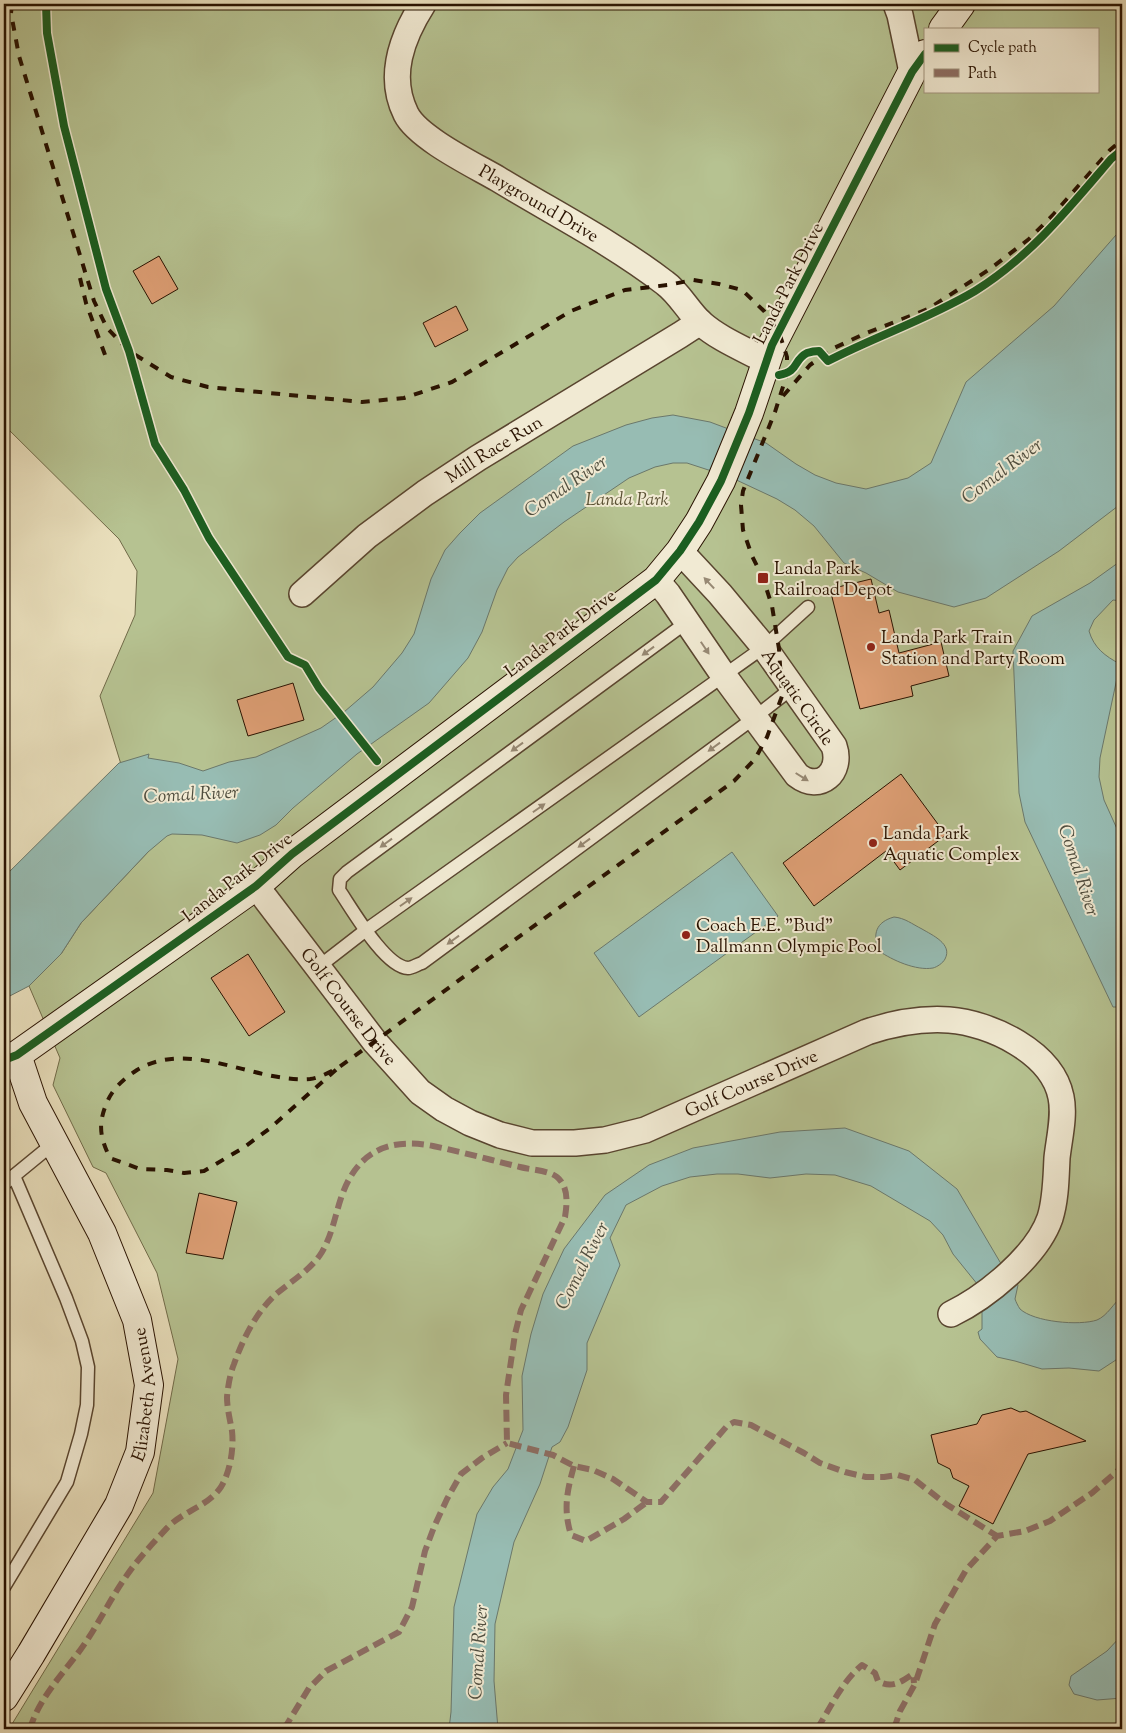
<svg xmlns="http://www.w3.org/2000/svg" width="1126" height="1733" font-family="'Sorts Mill Goudy',serif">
  <rect width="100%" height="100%" fill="#e9dfbc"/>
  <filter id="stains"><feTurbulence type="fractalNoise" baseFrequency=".004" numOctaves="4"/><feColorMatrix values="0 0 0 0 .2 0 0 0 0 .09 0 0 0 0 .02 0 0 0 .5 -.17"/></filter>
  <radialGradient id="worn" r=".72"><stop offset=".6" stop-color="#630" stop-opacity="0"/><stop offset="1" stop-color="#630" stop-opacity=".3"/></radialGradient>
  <!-- green -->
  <path fill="#b6c291" stroke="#706a48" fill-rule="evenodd" d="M4 4H1122V1729H9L153 1493 178 1359 157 1273 106 1173 93 1167 53 1085 60 1058 29 986 61 954 81 923 148 852 100 696 135 615 137 571 119 539 4 425ZM925 29H1097V91H925Z"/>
  <!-- water -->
  <g fill="#97bcb3" stroke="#6b786b">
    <path d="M1122 231V503L1059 551 986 598 954 607 898 592 866 573 844 563 814 526 795 510 777 499 730 477 687 463H673L655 467 629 478 564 522 518 557 508 568 497 590 482 632 468 658 429 703 357 754 293 808 276 825 260 835 237 843 202 835 172 834 167 836 148 852 81 923 61 954 29 986 4 999V877L119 763 149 754 148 758 179 763 203 771 229 762 256 757 321 728 344 712 373 687 402 653 414 634 431 579 445 550 460 533 480 513 573 446 626 425 652 418 673 415 710 422 766 443 796 464 815 475 836 483 866 489 908 478 931 463 966 382 1054 306 1116 235Z"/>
    <path d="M1122 560V601L1113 600 1094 620 1089 631C1094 648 1105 656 1120 664L1100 758 1099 777 1104 800 1122 840V1007H1113L1025 822 1019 793 1013 651 1032 616 1090 583Z"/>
    <path d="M732 852 778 916 639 1017 594 953Z"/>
    <path d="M894 917C905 918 912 924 922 929 932 935 953 944 945 959 943 963 937 967 933 968 916 971 892 960 879 951 872 934 876 922 894 917Z"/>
    <path d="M845 1128 909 1151 957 1189 1000 1262 1018 1285 1015 1299C1016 1302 1018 1306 1020 1309 1034 1322 1079 1326 1097 1320 1107 1316 1114 1303 1122 1296V1356L1099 1371 1069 1368 1042 1369 1015 1361 997 1357 980 1339 978 1332 982 1329V1290L953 1254 943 1235 930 1221 871 1186 835 1175 806 1174 770 1178 738 1174H717L690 1177 662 1186 626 1205 610 1238 620 1265 587 1343V1370L568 1427 560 1442 552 1447 540 1484 514 1542 495 1624 494 1681 498 1729H449L451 1712 454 1607 477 1514 493 1487 508 1469 523 1430 522 1376 531 1334 543 1294 564 1249 605 1195 649 1165 693 1148 780 1132Z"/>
    <path d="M1122 1635V1698L1097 1700 1074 1694 1069 1685 1071 1676 1107 1651Z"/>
  </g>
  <!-- building -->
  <g fill="#de9f75" stroke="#291200">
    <path d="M159 256 178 289 152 304 133 271Z"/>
    <path d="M456 306 468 330 435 347 423 323Z"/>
    <path d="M871 579 879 613 889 610 899 653 941 642 949 676 911 686 913 696 860 709 830 589Z"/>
    <path d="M293 683 304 720 248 736 237 700Z"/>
    <path d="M901 774 946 835 900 870 886 851 814 906 783 863Z"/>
    <path d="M248 954 285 1012 249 1036 211 978Z"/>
    <path d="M199 1193 237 1202 223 1259 186 1253Z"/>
    <path d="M1011 1408 1020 1412 1026 1411 1086 1441 1028 1454 993 1524 959 1506 969 1486 953 1478 950 1469 938 1463 931 1435 977 1424 982 1415Z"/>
  </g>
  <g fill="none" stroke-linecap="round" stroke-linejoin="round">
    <!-- lane casing -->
    <g stroke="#59452f" stroke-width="15">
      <g id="lane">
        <path d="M687 622 347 872 340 879 339 890C352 909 385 967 408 968 412 968 418 964 422 963L754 718 782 696 792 686"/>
        <path d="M317 968 366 930 764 647 808 607"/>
        <path d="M4 1184 54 1143"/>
        <path d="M4 1587 67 1482 81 1434 87 1405 88 1367 82 1341 66 1298 14 1176"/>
      </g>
    </g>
    <!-- street casing -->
    <g stroke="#59452f" stroke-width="28">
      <g id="street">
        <path id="s1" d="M423 4C402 37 387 76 406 114 418 138 474 165 498 179 554 213 613 243 665 283 679 293 688 311 701 323 719 339 744 349 766 361"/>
        <path d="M896 4 900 15 912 72"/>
        <path d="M656 580 668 594 724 676 797 775C820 793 843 772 834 746L764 647 720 594 680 551"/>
        <path id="s2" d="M302 594 367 536 425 493 478 458 680 335 700 322"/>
        <path id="s3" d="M256 886 375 1042 420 1092 444 1109 470 1123 500 1135 532 1143H575L605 1140 645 1130 867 1032C894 1023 920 1018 949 1020 990 1023 1052 1052 1061 1097 1065 1116 1059 1139 1057 1158 1056 1177 1056 1199 1050 1218 1037 1256 986 1297 951 1314"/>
      </g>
    </g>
    <!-- secondary casing -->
    <g stroke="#291200" stroke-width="30">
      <g id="secondary">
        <path d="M943 29 961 4"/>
        <path d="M4 1060 17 1055 256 886 292 854 656 580 680 551 699 522 721 481 749 413 772 345 912 72 925 54"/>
        <path id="s4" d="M4 1697 31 1654 119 1505 140 1452 149 1385 137 1320 102 1233 33 1103 17 1055"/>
      </g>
    </g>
    <!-- lane -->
    <use href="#lane" stroke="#f1ead3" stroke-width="12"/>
    <!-- street -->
    <use href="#street" stroke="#f1ead3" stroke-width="25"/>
    <!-- secondary -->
    <use href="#secondary" stroke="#f1ead3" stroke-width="28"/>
    <!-- rail -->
    <g stroke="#291200" stroke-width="4" stroke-dasharray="9 9" stroke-linecap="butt">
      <path d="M12 4 11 13 19 56 94 301 107 328 129 351 171 377 208 387 362 402 404 398 452 382 571 311 625 290 668 285 693 280 719 284 742 290 764 311 779 332 787 357V374L775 412 743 491 741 505 743 530 752 556 763 578 772 606 779 649 782 696 767 737 755 759 734 781 338 1068C330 1072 319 1078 310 1079 253 1083 191 1038 137 1070 126 1077 114 1087 108 1100 98 1122 99 1136 110 1158L140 1169 167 1170 184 1173 204 1171 243 1148 269 1129 338 1068"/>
      <path d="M80 278 86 303 108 363"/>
      <path d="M783 396 810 365 834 348 864 334 928 309 990 269 1029 239 1053 215 1110 150 1122 140"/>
    </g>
    <!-- quiet -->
    <g stroke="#8d6e63" stroke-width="6" stroke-dasharray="12 6" stroke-linecap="butt">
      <path d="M574 1466C567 1491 563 1509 571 1535L586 1541 624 1519 647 1502"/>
      <path d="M30 1729C39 1698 62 1675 81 1649 97 1627 109 1601 125 1578 137 1560 152 1544 167 1528 183 1511 207 1507 221 1487 230 1472 234 1449 232 1431 230 1420 227 1408 227 1397 228 1386 230 1374 234 1364 243 1339 255 1314 275 1295 290 1282 311 1270 322 1252 332 1235 335 1216 341 1198 356 1153 387 1137 433 1146 462 1152 491 1160 520 1167 531 1170 548 1170 557 1177 569 1187 567 1204 565 1217L521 1310 515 1334 506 1395 507 1443 553 1455 574 1466 593 1470 613 1479 647 1502H661L727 1426 734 1422 751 1425 804 1453 820 1463 845 1472 866 1477H884L898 1475 915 1480 946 1504 997 1536"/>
      <path d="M284 1729 309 1688 326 1671 399 1632 412 1607 425 1551 434 1527 447 1499 461 1474 482 1458 507 1443"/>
      <path d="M817 1729C831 1707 841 1683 862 1665L875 1673 878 1681C892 1689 901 1682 913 1674L914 1683"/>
      <path d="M894 1729 900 1711 915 1684 935 1624 966 1570 997 1536 1025 1531 1050 1521 1092 1493 1122 1467"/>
    </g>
    <!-- cycleway casing -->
    <g stroke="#f1ead3" stroke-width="11">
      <g id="cycleway">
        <path d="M46 4 47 33 64 126 106 289 129 351 155 444 184 490 209 538 288 657 305 665 319 688 377 761"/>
        <path d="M779 375C799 372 793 360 807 353 810 352 816 351 819 351L828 361C876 336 928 319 975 291 1030 257 1070 207 1111 159L1122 150"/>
        <path d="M4 1060 17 1055 256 886 292 854 656 580 680 551 699 522 721 481 749 413 772 345 912 72 925 54"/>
      </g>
    </g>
    <!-- cycleway -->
    <use href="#cycleway" stroke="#1b5e20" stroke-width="8"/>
  </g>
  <!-- one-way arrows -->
  <defs><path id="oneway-solid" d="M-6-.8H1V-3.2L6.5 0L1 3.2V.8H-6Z" transform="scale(1.25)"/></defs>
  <g fill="#978974">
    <use href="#oneway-solid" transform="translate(709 583) rotate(-133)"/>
    <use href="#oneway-solid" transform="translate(705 648) rotate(56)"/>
    <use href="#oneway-solid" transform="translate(648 651) rotate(144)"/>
    <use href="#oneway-solid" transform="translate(517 747) rotate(144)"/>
    <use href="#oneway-solid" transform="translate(714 747) rotate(144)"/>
    <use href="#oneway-solid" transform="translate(802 777) rotate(32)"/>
    <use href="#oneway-solid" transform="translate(539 808) rotate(-35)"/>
    <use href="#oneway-solid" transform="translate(386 843) rotate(144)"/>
    <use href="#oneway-solid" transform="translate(584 843) rotate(144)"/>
    <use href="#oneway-solid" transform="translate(406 902) rotate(-35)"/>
    <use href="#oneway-solid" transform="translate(453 940) rotate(144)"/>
  </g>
  <!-- markers -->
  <g fill="#8f2418" stroke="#f1ead3" stroke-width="2">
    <rect x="757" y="572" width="12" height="12" rx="2.5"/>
    <circle cx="871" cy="647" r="5"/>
    <circle cx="873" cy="843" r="5"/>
    <circle cx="686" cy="935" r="5"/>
  </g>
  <g text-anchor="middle" stroke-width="4" stroke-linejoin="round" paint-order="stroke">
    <!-- street labels -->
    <g font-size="18" fill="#291200" stroke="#f1ead3">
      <text dy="6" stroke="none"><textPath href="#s1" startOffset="278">Playground Drive</textPath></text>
      <text transform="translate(788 283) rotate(-63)" y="6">Landa Park Drive</text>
      <text dy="6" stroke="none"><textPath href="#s2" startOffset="241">Mill Race Run</textPath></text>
      <text transform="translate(560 633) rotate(-37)" y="6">Landa Park Drive</text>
      <text transform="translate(798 697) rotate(55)" y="6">Aquatic Circle</text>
      <text transform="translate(237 877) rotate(-38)" y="6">Landa Park Drive</text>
      <text dy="6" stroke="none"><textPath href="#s3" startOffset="152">Golf Course Drive</textPath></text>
      <text dy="6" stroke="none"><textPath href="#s3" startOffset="618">Golf Course Drive</textPath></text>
      <text dy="6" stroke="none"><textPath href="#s4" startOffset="339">Elizabeth Avenue</textPath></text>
    </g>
    <!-- park labels -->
    <g font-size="18" font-style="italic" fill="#5a5033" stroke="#f1ead3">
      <text x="627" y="505">Landa Park</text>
    </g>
    <!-- poi labels -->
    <g font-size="18" fill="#291200" stroke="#f1ead3" text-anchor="start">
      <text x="774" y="574">Landa Park<tspan x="774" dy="21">Railroad Depot</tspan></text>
      <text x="881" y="643">Landa Park Train<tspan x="881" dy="21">Station and Party Room</tspan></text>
      <text x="883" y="839">Landa Park<tspan x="883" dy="21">Aquatic Complex</tspan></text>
      <text x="696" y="931">Coach E.E. "Bud"<tspan x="696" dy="21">Dallmann Olympic Pool</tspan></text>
    </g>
    <!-- water labels -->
    <g font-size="19" font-style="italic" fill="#504e3f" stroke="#f1ead3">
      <text transform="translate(1001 470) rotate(-37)" y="7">Comal River</text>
      <text transform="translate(565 485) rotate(-34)" y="7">Comal River</text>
      <text transform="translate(191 793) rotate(-3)" y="7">Comal River</text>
      <text transform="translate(1080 870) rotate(72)" y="7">Comal River</text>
      <text transform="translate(581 1265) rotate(-63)" y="7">Comal River</text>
      <text transform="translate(477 1652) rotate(-86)" y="7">Comal River</text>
    </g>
  </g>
  <!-- margin -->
  <rect width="1126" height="1733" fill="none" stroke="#e9dfbc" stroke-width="20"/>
  <rect x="5" y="5" width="1116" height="1723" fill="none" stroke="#291200" stroke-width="2.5"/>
  <rect x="10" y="10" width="1106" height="1713" fill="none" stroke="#291200"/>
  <!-- legend -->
  <rect x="924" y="28" width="175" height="65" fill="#f1ead3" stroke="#a1947f"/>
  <rect x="934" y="44" width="25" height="8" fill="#1b5e20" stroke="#a1947f"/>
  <text x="968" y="52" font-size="15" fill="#291200">Cycle path</text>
  <rect x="934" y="69" width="25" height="8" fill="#8d6e63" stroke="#a1947f"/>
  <text x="968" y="78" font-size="15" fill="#291200">Path</text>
  <rect width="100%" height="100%" filter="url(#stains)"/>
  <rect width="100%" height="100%" fill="url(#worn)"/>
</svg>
